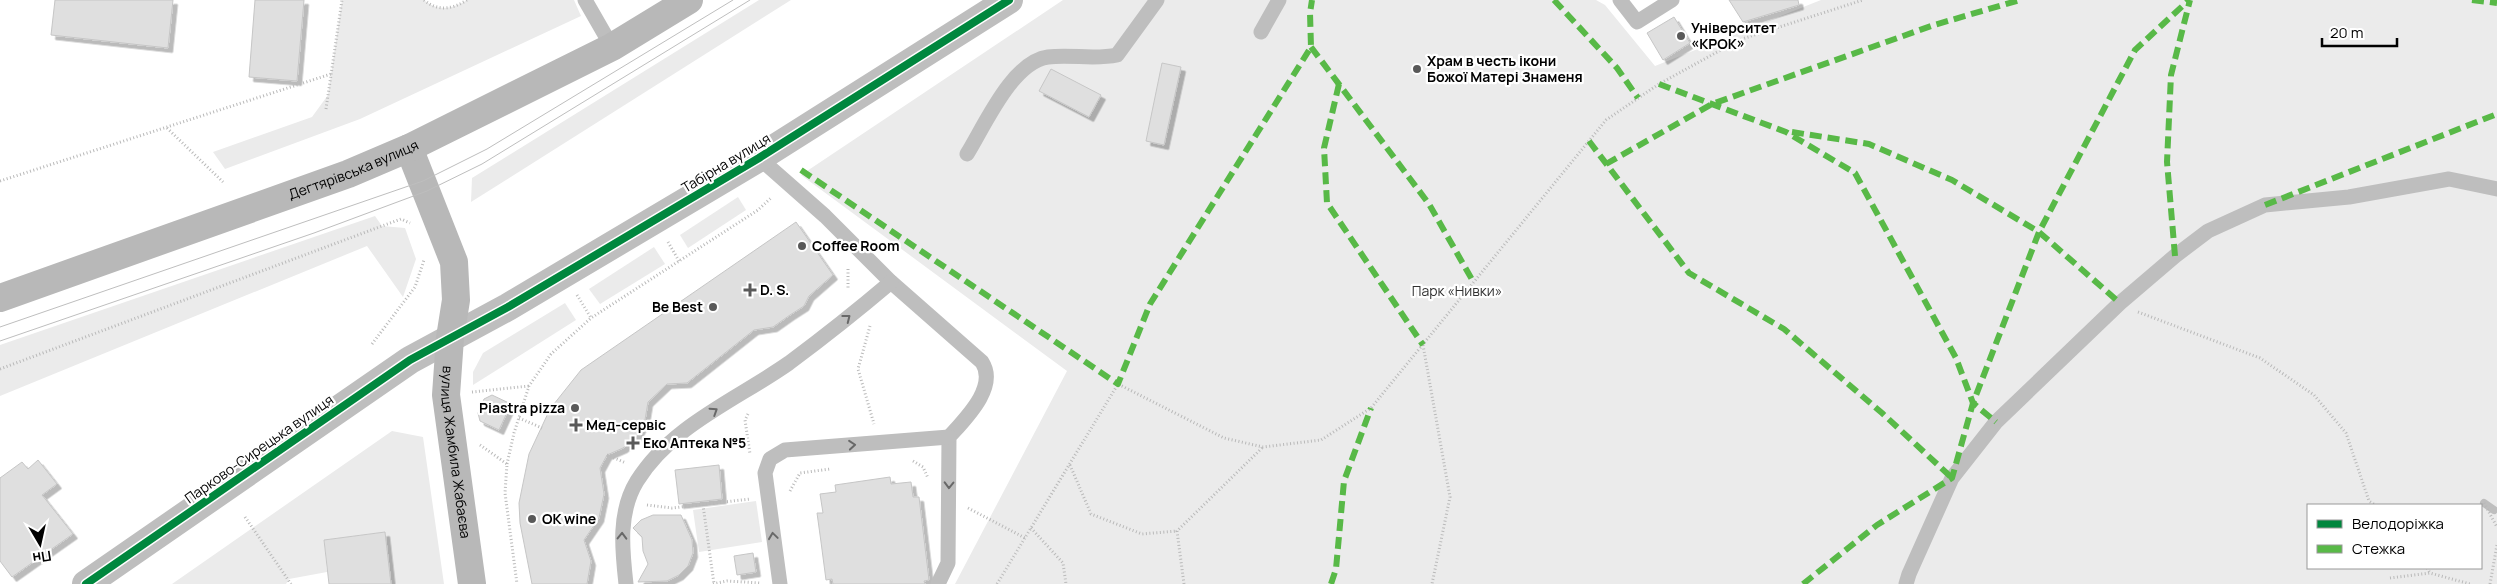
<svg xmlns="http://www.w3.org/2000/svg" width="2497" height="584" font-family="Manrope,sans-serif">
  <defs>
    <filter id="shadow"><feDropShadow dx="4.5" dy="4.5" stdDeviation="0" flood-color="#0004"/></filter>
  </defs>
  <rect width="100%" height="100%" fill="#fff"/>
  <!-- green -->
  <g fill="#ebebeb" fill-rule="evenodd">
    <path d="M342 0H424C438 12 453 9 467 0H574L581 16 360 119 225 169 213 152 312 117 328 95Z"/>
    <path d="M759 0H791L471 202 472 178Z"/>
    <path d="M1063 0H1596L1605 5 1655 66 1821 0H2497V584H955L1067 371 801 175ZM2308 505H2481V568H2308Z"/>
    <path d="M738 197 746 210 688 248 680 235Z"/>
    <path d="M375 216 382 226 405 228 416 259 403 297 367 246 0 396V345Z"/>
    <path d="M654 247 665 264 600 304 589 289Z"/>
    <path d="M565 303 576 320 473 385V372L483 353Z"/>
    <path d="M392 431 423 437 444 584H391L385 532 324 540 327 572 289 579 286 584H172Z"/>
    <path d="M756 501 762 542 699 552 693 510Z"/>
  </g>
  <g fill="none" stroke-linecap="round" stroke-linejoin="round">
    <!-- stream -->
    <path stroke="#bebebe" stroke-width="8" d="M2484 503 2494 510"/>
  </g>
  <!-- building -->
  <g fill="#dfdfdf" stroke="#c6c6c6" filter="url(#shadow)">
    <path d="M55 0H173L168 48 51 35Z"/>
    <path d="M255 0H304L297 81 249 77Z"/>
    <path d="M1729 0H1798L1799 5 1743 22Z"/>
    <path d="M1674 17 1690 43 1663 60 1647 33Z"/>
    <path d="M1162 63 1181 67 1164 145 1146 141Z"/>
    <path d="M1051 69 1101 95 1089 117 1039 91Z"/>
    <path d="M796 222 833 275 809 296 804 306 790 315 773 327 754 330 687 383 667 384 648 402 645 420 637 436 623 448 607 455 600 468 604 494 599 518 584 540 591 561 587 584H532L520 523 519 503 529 454 550 409 581 370Z"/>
    <path d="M492 395 511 404 499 430 480 421 478 413 484 399Z"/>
    <path d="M38 460 57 484 42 495 73 534 12 577 0 561V478L22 462 28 469Z"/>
    <path d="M719 465 722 499 679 504 675 470Z"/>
    <path d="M890 477 891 484 911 482 913 497H919L929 580 924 581 925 584H833L832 579 826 580 821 542 817 513H823L820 494 836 492 835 485Z"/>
    <path d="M653 515H681L692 540 693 553 688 566 679 575 667 581 638 582 648 564 643 551 642 537 633 528 641 520Z"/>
    <path d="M385 532 391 584H329L324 540Z"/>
    <path d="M753 553 756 572 737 575 734 556Z"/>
  </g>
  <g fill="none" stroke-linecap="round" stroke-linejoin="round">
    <!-- path -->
    <g stroke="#b9b9b9" stroke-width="3" stroke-dasharray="1 2.5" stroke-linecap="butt">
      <path d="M424 0C438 12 453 9 467 0"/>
      <path d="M326 109 342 0"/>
      <path d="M167 128 223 182"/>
      <path d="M0 181 331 74"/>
      <path d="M668 242 679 261"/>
      <path d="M848 269V290"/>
      <path d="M577 295 591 318"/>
      <path d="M2138 312 2260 358 2314 395 2346 433 2369 501 2375 505"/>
      <path d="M870 326 858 369 874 424"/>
      <path d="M372 344 415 287 424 260"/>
      <path d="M1423 345 1450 497 1432 584"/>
      <path d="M0 369 382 226 401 219 410 223"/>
      <path d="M472 392 529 386"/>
      <path d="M748 414 745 420 750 454"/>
      <path d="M519 418 542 428"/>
      <path d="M480 445 507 464 505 493 517 584"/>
      <path d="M607 455 626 463"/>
      <path d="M913 461 923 467 928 478"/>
      <path d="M507 464 514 433 529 386 551 354 591 318 758 210 772 197"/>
      <path d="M1070 465 1091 514 1142 534 1177 531"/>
      <path d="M790 491 800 473 830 469"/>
      <path d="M2484 503 2497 527"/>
      <path d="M647 505 672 508 750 499"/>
      <path d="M703 505 714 584"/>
      <path d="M968 508 1025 538"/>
      <path d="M245 517 291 584"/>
      <path d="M1031 528 1063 563 1066 584"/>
      <path d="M2427 568 2430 573"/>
      <path d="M2390 578 2430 573 2470 584"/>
      <path d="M713 584 727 581 760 583"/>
      <path d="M997 584 1118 384 1224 438 1263 447 1321 440 1371 408 1606 120 1659 84 1739 40 1863 0"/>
      <path d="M1184 584 1177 531 1263 447"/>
      <path d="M2490 584 2497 545"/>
    </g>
    <!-- lane -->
    <g stroke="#bebebe" stroke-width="15">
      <path d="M585 0 612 47"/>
      <path d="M1620 0 1637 22 1672 0"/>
      <path d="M1261 32 1279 0"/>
      <path d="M967 154C985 125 1012 62 1048 57 1071 54 1094 60 1117 55L1157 0"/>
      <path d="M759 158 825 216 891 282 982 362C998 387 966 418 949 437L948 563 938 584"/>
      <path d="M626 584C622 549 618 512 637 481 672 425 738 399 789 363 824 337 858 310 891 282"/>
      <path d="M780 584 765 473 770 459 785 450 949 437"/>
      <path d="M1906 584 1909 574 1952 478 1996 422 2120 303 2175 256 2208 231 2265 205 2349 197 2449 179 2497 189"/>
    </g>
    <!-- street -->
    <path stroke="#bebebe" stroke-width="28" d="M86 584 410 360 508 307 759 158 1009 0"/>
    <!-- secondary -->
    <g stroke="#b8b8b8" stroke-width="28">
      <path id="s1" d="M409 148 454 262 456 300 450 338 446 395 472 584"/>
      <path id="s2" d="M0 298 348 174 409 148 612 47 689 0"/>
    </g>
    <!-- tram -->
    <g stroke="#bebebe" stroke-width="1">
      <path d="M0 327 423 181 487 149 733 0"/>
      <path d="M0 341 314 233 427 191 482 164 750 0"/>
    </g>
    <!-- quiet -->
    <g stroke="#58b947" stroke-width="6" stroke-dasharray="12 6" stroke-linecap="butt">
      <path d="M1554 0 1617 68 1638 98"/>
      <path d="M2472 0 2497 3"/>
      <path d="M1311 47 1429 204 1474 283"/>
      <path d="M1339 84 1324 148 1327 203 1423 345"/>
      <path d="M1659 84 1786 132 1855 173 1956 358 1973 403 1996 422"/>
      <path d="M1792 132 1869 144 1952 180 2039 232 2120 303"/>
      <path d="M1589 141 1689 273 1784 329 1882 413 1952 478"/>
      <path d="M1606 164 1712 104 1934 25 2020 0"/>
      <path d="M801 170 1118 384 1150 304 1311 47 1310 13 1312 0"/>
      <path d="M2265 205 2497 114"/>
      <path d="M2175 256 2167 162 2171 75 2190 0"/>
      <path d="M1331 584 1336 569 1344 481 1371 408"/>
      <path d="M1803 584 1877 525 1952 478 1973 403 2039 232 2135 50 2189 0"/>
    </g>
    <!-- cycleway casing -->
    <g stroke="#fff" stroke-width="11">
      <path id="cycleway" d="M86 584 410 360 508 307 759 158 1009 0"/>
    </g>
    <!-- cycleway -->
    <use href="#cycleway" stroke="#00873e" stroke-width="8"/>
  </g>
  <!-- one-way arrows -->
  <defs><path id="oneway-chevron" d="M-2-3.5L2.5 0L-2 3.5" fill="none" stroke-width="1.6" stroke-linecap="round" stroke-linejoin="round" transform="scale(1.25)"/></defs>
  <g stroke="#686868">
    <use href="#oneway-chevron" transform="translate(847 318) rotate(-38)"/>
    <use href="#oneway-chevron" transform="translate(714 411) rotate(-33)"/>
    <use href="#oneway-chevron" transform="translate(852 445) rotate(-5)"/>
    <use href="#oneway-chevron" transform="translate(949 485) rotate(91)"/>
    <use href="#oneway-chevron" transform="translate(622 536) rotate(-89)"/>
    <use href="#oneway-chevron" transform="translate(773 536) rotate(-98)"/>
  </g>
  <!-- markers -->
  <g fill="#595959" stroke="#fff" stroke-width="2">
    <circle cx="1681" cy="36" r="5"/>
    <circle cx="1417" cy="69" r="5"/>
    <circle cx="802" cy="246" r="5"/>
    <path d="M747.5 282.5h5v5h5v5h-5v5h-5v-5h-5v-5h5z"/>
    <circle cx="713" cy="307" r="5"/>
    <circle cx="575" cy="408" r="5"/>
    <path d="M573.5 417.5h5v5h5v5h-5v5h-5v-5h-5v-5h5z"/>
    <path d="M630.5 435.5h5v5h5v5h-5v5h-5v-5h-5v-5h5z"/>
    <circle cx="532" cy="519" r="5"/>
  </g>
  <g text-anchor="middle" stroke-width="4.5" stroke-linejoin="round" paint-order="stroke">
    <!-- poi labels -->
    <g font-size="14" font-weight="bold" fill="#000" stroke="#fff" text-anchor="start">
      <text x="1691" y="33">Університет<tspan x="1691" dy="16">«КРОК»</tspan></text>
      <text x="1427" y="66">Храм в честь ікони<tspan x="1427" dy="16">Божої Матері Знаменя</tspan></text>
      <text x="812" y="251">Coffee Room</text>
      <text x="760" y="295">D. S.</text>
      <text x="703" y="312" text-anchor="end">Be Best</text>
      <text x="565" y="413" text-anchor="end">Piastra pizza</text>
      <text x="586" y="430">Мед-сервіс</text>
      <text x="643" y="448">Еко Аптека №5</text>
      <text x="542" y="524">OK wine</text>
    </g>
    <!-- street labels -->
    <g font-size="14" fill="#000" stroke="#fff">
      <text transform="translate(726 163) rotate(-31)" y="5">Табірна вулиця</text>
      <text dy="5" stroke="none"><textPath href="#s2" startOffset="376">Дегтярівська вулиця</textPath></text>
      <text transform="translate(259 449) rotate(-35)" y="5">Парково-Сирецька вулиця</text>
      <text dy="5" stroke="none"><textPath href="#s1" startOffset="314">вулиця Жамбила Жабаєва</textPath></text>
    </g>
    <!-- park labels -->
    <g font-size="14" fill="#323232" stroke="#fff">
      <text x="1457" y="296">Парк «Нивки»</text>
    </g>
  </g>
  <!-- legend -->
  <rect x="2307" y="504" width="175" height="65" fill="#ffffff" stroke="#999999"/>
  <rect x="2317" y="520" width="25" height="8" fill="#00873e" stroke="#999999"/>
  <text x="2352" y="529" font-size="15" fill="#000000">Велодоріжка</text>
  <rect x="2317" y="545" width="25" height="8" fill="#58b947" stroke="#999999"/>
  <text x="2352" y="554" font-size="15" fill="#000000">Стежка</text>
  <!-- north arrow -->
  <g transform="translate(40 544) rotate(171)" stroke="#ffffff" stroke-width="4" paint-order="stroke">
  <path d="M0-4L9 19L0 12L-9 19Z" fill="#000000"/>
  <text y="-8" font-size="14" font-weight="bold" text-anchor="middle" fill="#000000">Пн</text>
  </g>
  <!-- scale -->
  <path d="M2322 38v8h75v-8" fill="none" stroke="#000000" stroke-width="2.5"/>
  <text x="2330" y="38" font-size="15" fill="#000000" stroke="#ffffff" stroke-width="4" paint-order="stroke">20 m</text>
</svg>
